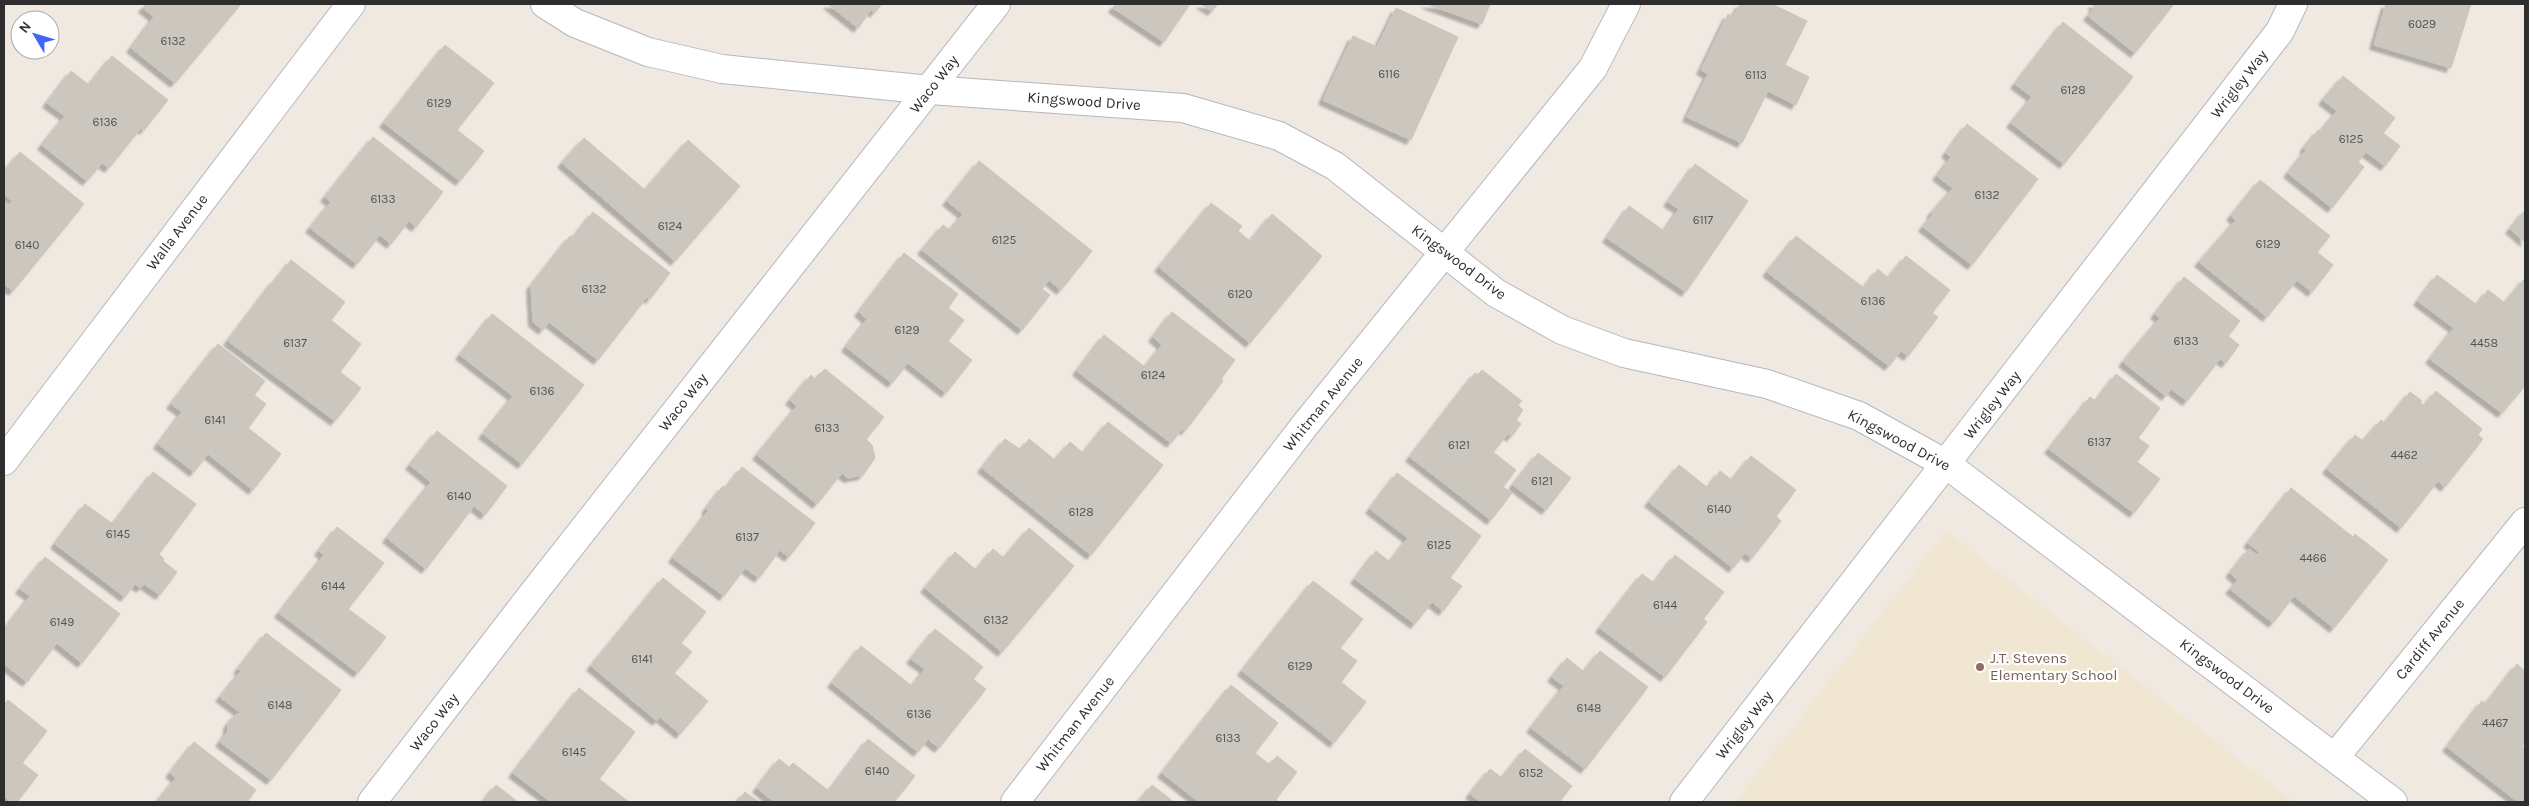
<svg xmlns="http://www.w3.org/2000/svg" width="2529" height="806" font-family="Karla,sans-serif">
  <defs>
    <filter id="shadow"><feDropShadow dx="-4.5" dy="4.5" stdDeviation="1" flood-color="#0004"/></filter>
  </defs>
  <rect width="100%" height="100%" fill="#efe9e1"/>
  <!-- education -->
  <path fill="#f0e6d1" d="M1946 531 2293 802H1735Z"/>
  <!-- building -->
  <g fill="#cbc7bf" stroke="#cbc5ba" filter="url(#shadow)">
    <path d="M146 4H241L175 83 131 48 154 17 143 8Z"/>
    <path d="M828 4H882L874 13 871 10 858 28Z"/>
    <path d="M1116 4H1190L1164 42 1113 8Z"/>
    <path d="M1201 4H1218L1212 11Z"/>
    <path d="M1427 4H1490L1482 24Z"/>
    <path d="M1740 4H1772L1807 21 1785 65 1809 77 1796 105 1768 91 1742 143 1687 117 1708 74 1701 70 1728 14 1733 17Z"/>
    <path d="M2092 4H2174L2135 53 2088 16 2095 7Z"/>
    <path d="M2386 4H2471L2451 68 2374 45Z"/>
    <path d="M1396 8 1458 37 1411 140 1323 100 1353 36 1377 47Z"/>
    <path d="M2063 22 2133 77 2064 164 2011 123 2032 97 2015 84Z"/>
    <path d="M445 45 494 83 457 130 484 151 460 181 384 123Z"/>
    <path d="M112 56 168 100 144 130 141 128 109 168 102 163 87 181 42 145 65 116 47 103 71 71 89 85Z"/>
    <path d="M2343 76 2395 118 2383 133 2400 146 2385 166 2366 152 2358 162 2364 167 2332 208 2288 173 2306 150 2304 148 2318 130 2320 132 2337 111 2323 100Z"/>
    <path d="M1967 124 2038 179 1972 265 1923 227 1933 214 1931 213 1953 188 1937 176 1951 157 1946 153Z"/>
    <path d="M373 137 443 192 416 227 409 221 391 244 380 235 357 264 310 228 331 202 325 197Z"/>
    <path d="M584 138 645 190 688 140 740 186 675 261 562 163Z"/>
    <path d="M20 152 84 204 13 291 4 284V201L9 205 12 201 4 194V172Z"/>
    <path d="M979 161 1092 251 1061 290 1049 280 1042 289 1050 295 1022 330 922 250 943 225 950 230 963 214 947 201Z"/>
    <path d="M1695 164 1748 201 1686 292 1607 238 1629 206 1664 231 1679 209 1668 202Z"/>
    <path d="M2260 180 2330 236 2317 252 2333 265 2312 292 2297 280 2267 317 2199 262 2236 220 2231 216Z"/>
    <path d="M1211 203 1242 226 1238 231 1250 241 1272 214 1322 256 1250 343 1159 267Z"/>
    <path d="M2525 210V242L2510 229Z"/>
    <path d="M593 212 670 273 650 299 647 297 598 360 549 322 543 330 533 322 531 286 570 236 573 238Z"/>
    <path d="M1796 236 1864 288 1878 269 1888 278 1906 256 1950 290 1932 313 1938 317 1908 356 1901 351 1889 366 1767 272Z"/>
    <path d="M904 253 958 294 948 308 964 320 948 341 972 360 946 393 908 363 892 383 846 347 867 319 859 312Z"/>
    <path d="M291 260 345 302 331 320 361 344 340 372 361 388 335 421 228 341 275 279 276 280Z"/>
    <path d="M2437 275 2477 305 2488 290 2505 303 2525 278V386L2502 413 2430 359 2454 328 2418 301Z"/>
    <path d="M2184 277 2240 321 2228 336 2239 345 2226 363 2220 359 2187 401 2171 389 2166 396 2123 362 2160 318 2155 314Z"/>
    <path d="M1172 312 1235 360 1221 379 1223 381 1185 431 1183 428 1171 443 1077 371 1104 335 1145 367 1162 345 1153 337Z"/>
    <path d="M492 314 584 385 522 464 483 434 513 396 460 355Z"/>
    <path d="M218 344 265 381 254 395 266 404 248 428 281 454 253 490 208 454 194 472 158 444 182 412 171 404Z"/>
    <path d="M825 369 884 417 866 439 872 445 875 458 863 475 848 478 842 473 817 504 757 455 797 406 790 400 811 375 815 379Z"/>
    <path d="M1482 370 1522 401 1518 405 1523 410 1516 420 1521 424 1511 437 1508 434 1493 452 1516 470 1503 487 1512 493 1491 520 1410 457 1475 373 1478 375Z"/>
    <path d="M2116 374 2160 408 2138 438 2149 446 2137 462 2160 479 2134 513 2049 449 2090 397 2096 401Z"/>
    <path d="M2436 391 2482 429 2478 435 2483 439 2445 487 2438 481 2401 528 2327 469 2355 435 2363 441 2381 420 2385 423 2410 392 2422 401 2420 403 2424 406Z"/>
    <path d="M1108 422 1163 465 1091 555 982 468 1005 439 1021 450 1029 439 1055 460 1070 442 1083 453Z"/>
    <path d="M437 431 507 486 485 515 474 506 426 569 387 538 431 482 410 465Z"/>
    <path d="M1538 453 1571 478 1546 510 1513 485Z"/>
    <path d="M1751 456 1796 490 1776 516 1781 521 1752 558 1745 553 1733 568 1649 502 1679 465 1708 488 1720 471 1732 480Z"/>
    <path d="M742 467 815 523 789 557 780 550 759 578 745 568 724 596 673 558 708 511 706 509 723 486 726 488Z"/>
    <path d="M153 472 196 504 159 554 164 559 163 561 177 572 160 595 144 584 141 588 135 584 125 597 55 544 85 504 113 524Z"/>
    <path d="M1397 473 1481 536 1450 578 1462 586 1443 611 1432 602 1415 624 1355 579 1376 551 1390 562 1408 538 1370 509Z"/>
    <path d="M2291 488 2353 537 2355 534 2388 560 2334 628 2294 596 2273 623 2230 589 2238 580 2230 573 2249 549 2257 555 2259 552 2248 543Z"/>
    <path d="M337 527 384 563 348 609 386 637 358 673 279 613 324 555 319 551Z"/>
    <path d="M1029 528 1074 566 1002 652 925 588 955 552 976 570 993 549 1004 558Z"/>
    <path d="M1675 555 1724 592 1703 619 1707 622 1665 677 1600 628 1642 574 1654 583Z"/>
    <path d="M45 557 120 614 82 663 57 643 27 682 4 664V630L30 596 20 589Z"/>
    <path d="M663 578 706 612 681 643 692 652 674 673 708 701 680 734 660 717 657 721 591 666Z"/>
    <path d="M1313 581 1363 619 1340 648 1357 661 1341 682 1366 702 1334 743 1242 671Z"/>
    <path d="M935 629 983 667 973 679 986 689 939 748 928 739 918 752 832 683 861 646 912 686 925 669 911 659Z"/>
    <path d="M266 633 341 690 271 780 220 742 228 731V724L236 714 241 713 220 697 241 671 238 669Z"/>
    <path d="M1600 651 1648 687 1585 769 1531 728 1564 686 1552 677 1567 658 1584 672Z"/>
    <path d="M2517 664 2525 671V743L2522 747 2525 749V802H2518L2447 747 2482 701 2486 704Z"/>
    <path d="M1231 685 1278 723 1255 753 1270 765 1277 756 1297 772 1276 799 1279 802H1199L1162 773Z"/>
    <path d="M579 688 635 732 599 779 629 802H551L513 773Z"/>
    <path d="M8 700 47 731 22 763 38 775 17 802H11L4 796V704Z"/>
    <path d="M868 739 915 776 894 802H774L757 788 779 759 789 767 793 763 829 791Z"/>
    <path d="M194 742 256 790 247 802H157L176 778 170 773Z"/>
    <path d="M1525 749 1572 786 1559 802H1481L1470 794 1490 769 1502 778Z"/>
    <path d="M496 785 518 802H483Z"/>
    <path d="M1152 785 1174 802H1138Z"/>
    <path d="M745 792 759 802H737Z"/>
  </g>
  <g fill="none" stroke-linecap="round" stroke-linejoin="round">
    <!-- minor casing -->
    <g stroke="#b4b7c1" stroke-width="30">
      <g id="minor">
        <path d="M545 4 575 23 648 52 722 69 930 90 1183 108 1279 136 1335 166 1496 293 1562 330 1624 353 1767 384 1859 416 1946 464"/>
        <path d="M4 461 351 4"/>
        <path d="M2335 757 2525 522"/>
        <path d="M372 802 535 591 996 4"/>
        <path d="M1015 802 1305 425 1593 68 1626 4"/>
        <path d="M1684 802 2280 31 2293 4"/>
      </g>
    </g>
    <!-- tertiary casing -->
    <g stroke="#b4b7c1" stroke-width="30">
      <path id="tertiary" d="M1946 464 2393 802"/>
    </g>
    <!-- minor -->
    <use href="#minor" stroke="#fff" stroke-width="28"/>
    <!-- tertiary -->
    <use href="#tertiary" stroke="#fff" stroke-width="28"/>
  </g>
  <!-- markers -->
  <circle fill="#8d6e63" stroke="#fff" stroke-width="2" cx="1980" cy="667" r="5"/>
  <g text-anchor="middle" stroke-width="4.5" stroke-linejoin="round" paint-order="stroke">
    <!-- number labels -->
    <g font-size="12" fill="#555452">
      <text x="2422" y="28">6029</text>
      <text x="173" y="45">6132</text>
      <text x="1389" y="78">6116</text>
      <text x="1756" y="79">6113</text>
      <text x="2073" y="94">6128</text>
      <text x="439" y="107">6129</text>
      <text x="105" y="126">6136</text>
      <text x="2351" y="143">6125</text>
      <text x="1987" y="199">6132</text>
      <text x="383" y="203">6133</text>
      <text x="1703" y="224">6117</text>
      <text x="670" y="230">6124</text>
      <text x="1004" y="244">6125</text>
      <text x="2268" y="248">6129</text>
      <text x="27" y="249">6140</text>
      <text x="594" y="293">6132</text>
      <text x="1240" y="298">6120</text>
      <text x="1873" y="305">6136</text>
      <text x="907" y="334">6129</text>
      <text x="2186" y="345">6133</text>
      <text x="295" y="347">6137</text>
      <text x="2484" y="347">4458</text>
      <text x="1153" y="379">6124</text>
      <text x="542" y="395">6136</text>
      <text x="215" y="424">6141</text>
      <text x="827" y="432">6133</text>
      <text x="2099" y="446">6137</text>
      <text x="1459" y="449">6121</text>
      <text x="2404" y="459">4462</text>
      <text x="1542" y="485">6121</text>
      <text x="459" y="500">6140</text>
      <text x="1719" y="513">6140</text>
      <text x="1081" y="516">6128</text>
      <text x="118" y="538">6145</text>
      <text x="747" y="541">6137</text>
      <text x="1439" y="549">6125</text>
      <text x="2313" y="562">4466</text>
      <text x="333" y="590">6144</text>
      <text x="1665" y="609">6144</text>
      <text x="996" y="624">6132</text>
      <text x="62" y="626">6149</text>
      <text x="642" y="663">6141</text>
      <text x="1300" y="670">6129</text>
      <text x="280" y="709">6148</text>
      <text x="1589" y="712">6148</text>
      <text x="919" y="718">6136</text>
      <text x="2495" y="727">4467</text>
      <text x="1228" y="742">6133</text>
      <text x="574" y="756">6145</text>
      <text x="877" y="775">6140</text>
      <text x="1531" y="777">6152</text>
    </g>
    <!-- street labels -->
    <g font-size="15" fill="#2e2e2e" stroke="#fff">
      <text transform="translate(934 84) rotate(-52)" y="5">Waco Way</text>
      <text transform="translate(2239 84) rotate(-52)" y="5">Wrigley Way</text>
      <text transform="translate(1084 101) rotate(4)" y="5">Kingswood Drive</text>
      <text transform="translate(177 232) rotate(-53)" y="5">Walla Avenue</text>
      <text transform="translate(1459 262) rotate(37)" y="5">Kingswood Drive</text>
      <text transform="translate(683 402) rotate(-52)" y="5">Waco Way</text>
      <text transform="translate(1323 404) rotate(-51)" y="5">Whitman Avenue</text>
      <text transform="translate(1992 405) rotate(-52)" y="5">Wrigley Way</text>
      <text transform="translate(1899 440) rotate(28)" y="5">Kingswood Drive</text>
      <text transform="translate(2430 639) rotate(-51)" y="5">Cardiff Avenue</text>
      <text transform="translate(2227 676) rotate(37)" y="5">Kingswood Drive</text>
      <text transform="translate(434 722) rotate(-52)" y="5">Waco Way</text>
      <text transform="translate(1075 724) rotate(-52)" y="5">Whitman Avenue</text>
      <text transform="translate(1744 725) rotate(-52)" y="5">Wrigley Way</text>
    </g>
    <!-- education labels -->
    <g font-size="15" fill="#785e54" stroke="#fff" text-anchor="start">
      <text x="1990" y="663">J.T. Stevens<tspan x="1990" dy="17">Elementary School</tspan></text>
    </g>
  </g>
  <!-- border -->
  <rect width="2529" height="806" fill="none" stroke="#2e2e2e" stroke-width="10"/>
  <!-- north arrow -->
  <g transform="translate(35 35) rotate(308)"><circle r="24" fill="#ffffff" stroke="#ababab"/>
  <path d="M0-4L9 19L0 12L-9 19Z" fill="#4264fb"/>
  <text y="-8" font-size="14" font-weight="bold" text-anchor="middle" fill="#2e2e2e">N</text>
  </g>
</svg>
